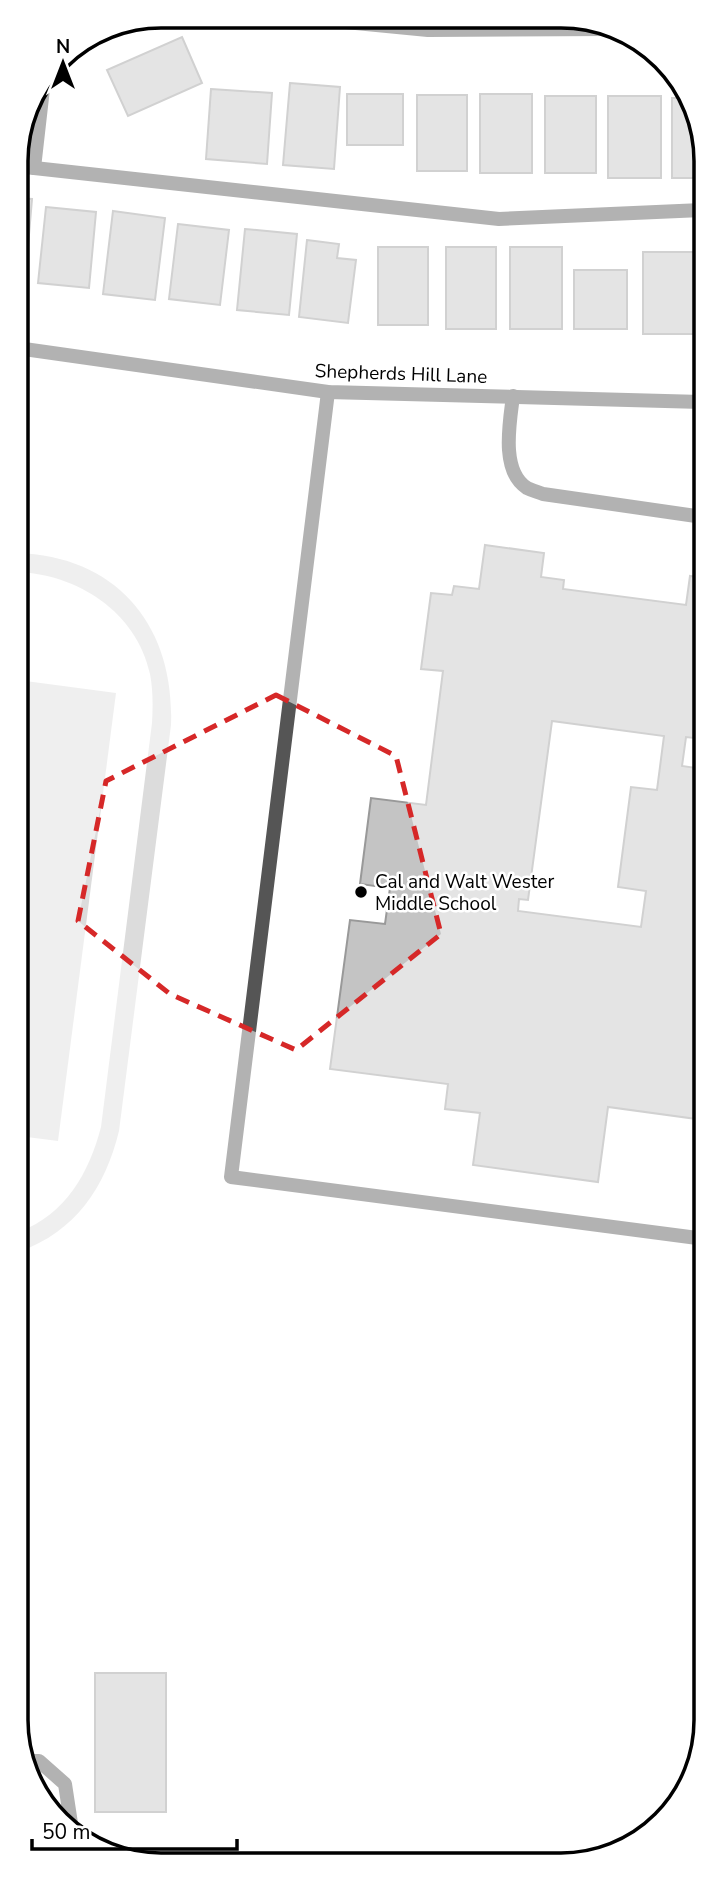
<svg xmlns="http://www.w3.org/2000/svg" width="722" height="1881" font-family="'Nunito Sans',sans-serif">
  <rect width="100%" height="100%" fill="#fff"/>
  <!-- green -->
  <g fill="#dcdcdc">
    <path d="M17 553C118 556 175 627 171 725L119 1131C105 1188 76 1231 19 1252V1232C66 1214 89 1173 101 1127L152 723C153 706 153 690 150 674 137 612 77 574 17 572Z"/>
    <path d="M18 680 116 693 58 1141 19 1136Z"/>
  </g>
  <!-- building -->
  <g fill="#c4c4c4" stroke="#999" stroke-width="2" fill-rule="evenodd">
    <path d="M164 16 162 25 137 21 161 16Z"/>
    <path d="M182 37 202 83 128 116 107 70Z"/>
    <path d="M290 83 340 87 334 169 283 165Z"/>
    <path d="M211 89 272 93 267 164 206 159Z"/>
    <rect x="347" y="94" width="56" height="51"/>
    <rect x="480" y="94" width="52" height="79"/>
    <rect x="417" y="95" width="50" height="76"/>
    <rect x="545" y="96" width="51" height="77"/>
    <rect x="608" y="96" width="53" height="82"/>
    <path d="M672 98H686L701 124 702 178H672Z"/>
    <path d="M16 198 32 199 25 282 16 281Z"/>
    <path d="M46 207 96 212 89 288 38 283Z"/>
    <path d="M113 211 165 218 155 300 103 294Z"/>
    <path d="M178 224 229 230 220 305 169 299Z"/>
    <path d="M245 229 297 234 289 315 237 310Z"/>
    <path d="M307 240 339 244 337 258 356 260 348 323 299 317Z"/>
    <rect x="378" y="247" width="50" height="78"/>
    <rect x="446" y="247" width="50" height="82"/>
    <rect x="510" y="247" width="52" height="82"/>
    <rect x="643" y="252" width="53" height="82"/>
    <rect x="574" y="270" width="53" height="59"/>
    <path d="M485 545 544 553 541 577 564 580 563 589 686 605 690 576 703 578V739L686 737 682 766 703 769 704 928 701 927 697 958 704 959V1120L608 1107 598 1182 473 1165 480 1113 445 1109 448 1084 330 1069 350 920 385 924 390 888 360 884 371 798 426 805 443 671 421 669 431 593 452 595 454 586 479 589ZM552 721 664 736 657 790 631 787 618 887 646 891 641 927 518 911 519 899 528 900Z"/>
    <rect x="95" y="1673" width="71" height="139"/>
  </g>
  <g fill="none" stroke-linecap="round" stroke-linejoin="round">
    <!-- service -->
    <g stroke="#555" stroke-width="14">
      <path d="M16 166 499 219 702 210"/>
      <path d="M34 168 44 80"/>
      <path d="M328 392 231 1177 705 1239"/>
      <path d="M513 396C510 421 500 471 527 488 531 490 538 492 543 494L703 517"/>
      <path d="M23 1761H39L65 1784 72 1830"/>
    </g>
    <!-- minor -->
    <g stroke="#555" stroke-width="14">
      <path d="M294 17 428 30 610 29"/>
      <path d="M17 348 328 392 702 402"/>
    </g>
  </g>
  <!-- marked area -->
  <path d="M0 0H722V1881H0ZM276 695 396 756 441 934 296 1050 170 994 78 921 106 781Z" fill="#fff" fill-opacity=".55" fill-rule="evenodd"/>
  <path fill="none" stroke="#d62828" stroke-width="5" stroke-dasharray="14 9" stroke-linejoin="round" d="M276 695 396 756 441 934 296 1050 170 994 78 921 106 781Z"/>
  <!-- markers -->
  <circle fill="#000" stroke="#fff" stroke-width="2.5" cx="361" cy="892" r="7"/>
  <g text-anchor="middle" stroke-width="5" stroke-linejoin="round" paint-order="stroke">
    <!-- street labels -->
    <g font-size="19" fill="#000" stroke="#fff">
      <text transform="translate(401 373) rotate(2)" y="7">Shepherds Hill Lane</text>
    </g>
    <!-- poi labels -->
    <g font-size="19" fill="#000" stroke="#fff" text-anchor="start">
      <text x="375" y="888">Cal and Walt Wester<tspan x="375" dy="22">Middle School</tspan></text>
    </g>
  </g>
  <!-- crop -->
  <path d="M0 0H722V1881H0ZM161 28H561A133 133 0 0 1 694 161V1720A133 133 0 0 1 561 1853H161A133 133 0 0 1 28 1720V161A133 133 0 0 1 161 28Z" fill="#fff" fill-rule="evenodd"/>
  <path fill="none" stroke="#000" stroke-width="3.5" d="M161 28H561A133 133 0 0 1 694 161V1720A133 133 0 0 1 561 1853H161A133 133 0 0 1 28 1720V161A133 133 0 0 1 161 28Z"/>
  <!-- north arrow -->
  <g transform="translate(63 63)" stroke="#ffffff" stroke-width="5" paint-order="stroke">
  <path d="M0-5L12 26L0 18L-12 26Z" fill="#000000"/>
  <text y="-10" font-size="19" font-weight="bold" text-anchor="middle" fill="#000000">N</text>
  </g>
  <!-- scale -->
  <path d="M32 1839v10h205v-10" fill="none" stroke="#000000" stroke-width="3.5"/>
  <text x="42" y="1839" font-size="21" fill="#000000" stroke="#ffffff" stroke-width="5" paint-order="stroke">50 m</text>
</svg>
